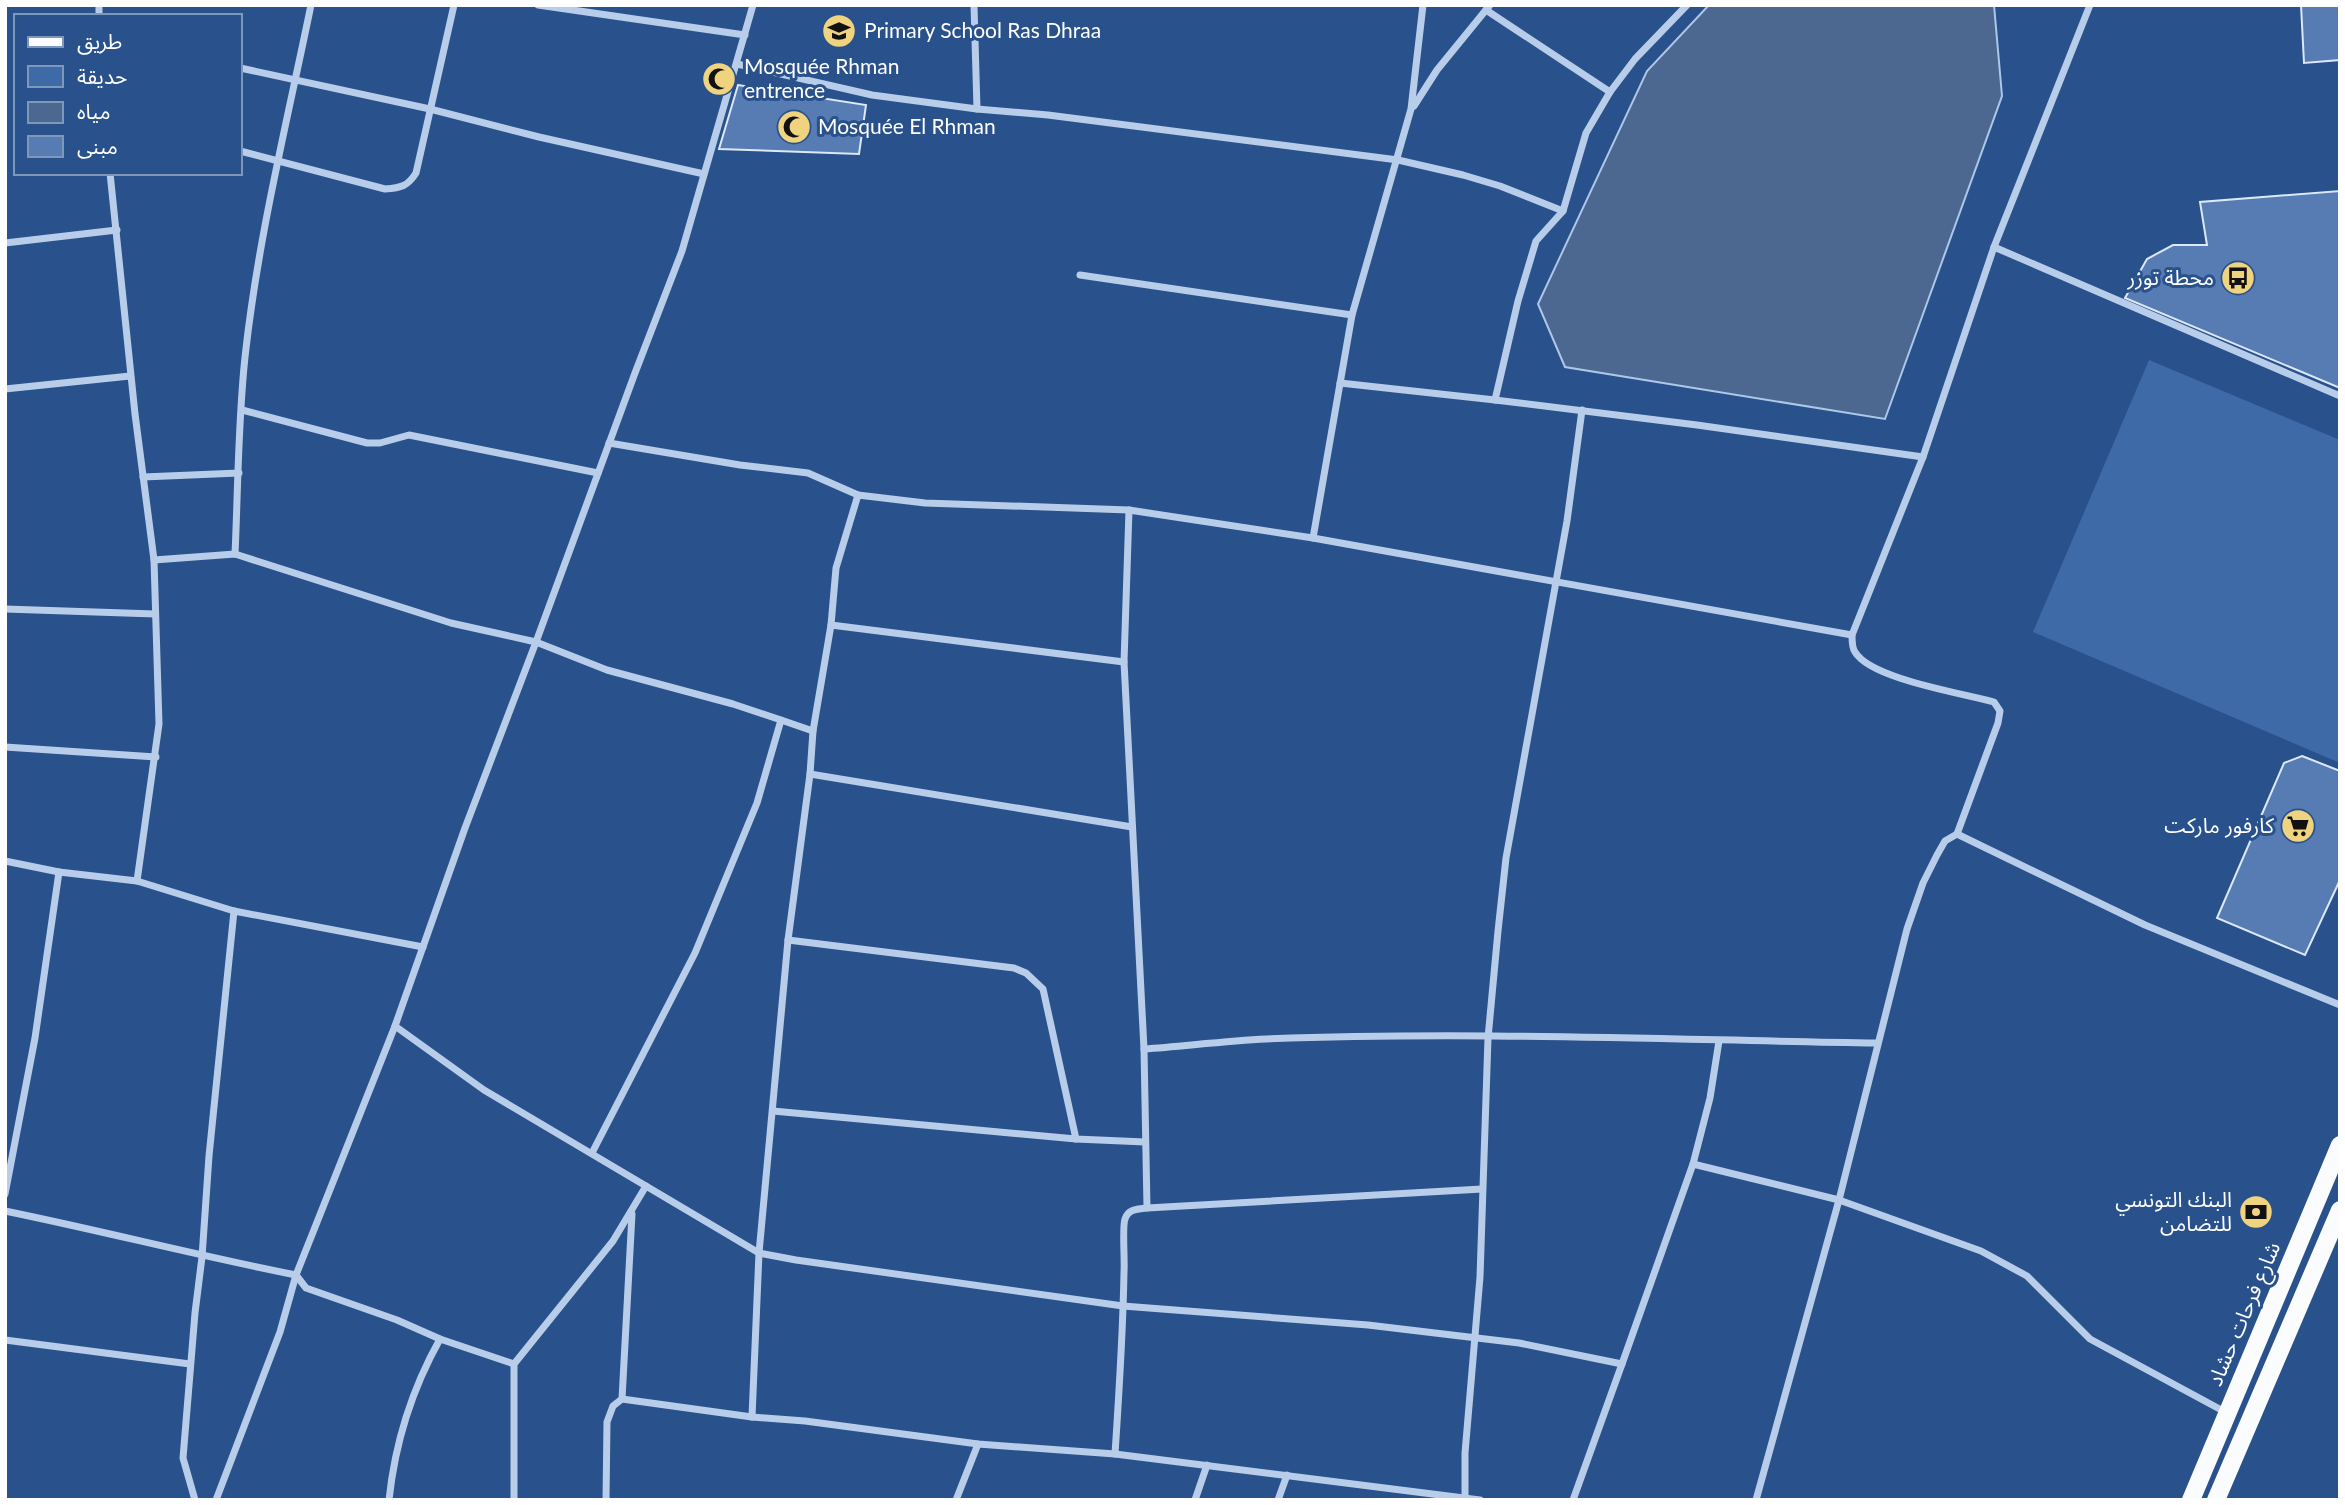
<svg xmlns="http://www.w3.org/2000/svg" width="2345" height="1505" font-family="Lato,'Noto Sans Arabic',sans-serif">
  <rect width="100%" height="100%" fill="#29518b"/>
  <!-- green -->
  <path fill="#3e6aa7" d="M2149 360 2340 440V763L2033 632Z"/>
  <!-- water -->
  <path fill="#4c6790" stroke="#adc7e9" stroke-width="2" d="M1709 5H1994L2002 96 1885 419 1565 367 1538 304 1647 71Z"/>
  <!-- building -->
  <g fill="#567cb3" stroke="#dce7f7" stroke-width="2">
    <path d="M2301 5H2340V60L2304 63Z"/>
    <path d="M738 85 866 105 859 154 719 149Z"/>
    <path d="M2340 191V388L2125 298 2147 259 2173 245H2207L2200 202Z"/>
    <path d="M2302 756 2340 771V880L2305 955 2217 918 2284 763Z"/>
  </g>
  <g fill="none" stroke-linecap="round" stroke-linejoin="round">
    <!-- street -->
    <g stroke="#b8cde9" stroke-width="7">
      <path d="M99 5V16"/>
      <path d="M538 5 745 35"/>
      <path d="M974 5 977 109"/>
      <path d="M1687 5 1635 59 1610 92 1586 133 1563 211 1536 241 1518 301 1495 400 1697 425 1923 457"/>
      <path d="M1486 10 1610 92"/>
      <path d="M737 64 872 95 977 109 1048 115 1398 160 1463 175 1500 186 1563 211"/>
      <path d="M240 68 430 109 539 137 704 174"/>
      <path d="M1414 106 1437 70 1490 5"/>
      <path d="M240 151 385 189C401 188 408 186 416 173L454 5"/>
      <path d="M110 173 135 414 154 560 159 724 137 881"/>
      <path d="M5 243 117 230"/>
      <path d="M1994 247 2340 396"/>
      <path d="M1080 275 1352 315"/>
      <path d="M1340 383 1495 400"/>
      <path d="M5 389 130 376"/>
      <path d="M242 410 367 443H380L409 435 598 473"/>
      <path d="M609 443 740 465 808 473 858 495"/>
      <path d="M143 477 239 473"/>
      <path d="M1313 538 1352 315 1411 109 1423 5"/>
      <path d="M235 554C238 489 238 422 245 357 258 238 287 122 311 5"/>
      <path d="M154 560 235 554 451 623 536 642 607 670 733 704 781 720"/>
      <path d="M5 609 155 614"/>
      <path d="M831 625 1124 662"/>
      <path d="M5 747 156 757"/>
      <path d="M810 774 1132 827"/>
      <path d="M1957 834 2145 925 2340 1005"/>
      <path d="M5 861 59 872"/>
      <path d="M788 940 1014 968 1026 973 1043 989 1076 1139"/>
      <path d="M395 1026 484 1090 759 1253 796 1260 1123 1306 1368 1325 1519 1343 1622 1364 1573 1500"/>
      <path d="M1144 1049C1185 1046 1226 1041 1266 1039 1470 1031 1674 1040 1877 1043"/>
      <path d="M773 1111 1076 1139 1145 1142"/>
      <path d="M592 1153 695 953 757 803 781 720 813 731 831 625 836 568 858 495 925 503 1129 510"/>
      <path d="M1693 1164 1839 1200 1981 1251 2027 1276 2090 1339 2227 1413"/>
      <path d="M5 1194 35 1038 59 872 137 881 234 911 423 947"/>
      <path d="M1147 1208 1144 1049 1124 662 1129 510 1313 538 1852 635"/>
      <path d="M5 1211C103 1231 199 1256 296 1275L306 1288 397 1320 440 1339"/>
      <path d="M5 1340 190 1364"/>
      <path d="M1622 1364 1693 1164 1710 1098 1719 1041"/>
      <path d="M622 1399 632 1214"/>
      <path d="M752 1417 759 1253 788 940 810 774 813 731"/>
      <path d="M1115 1454C1119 1394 1123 1333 1124 1272 1125 1261 1122 1226 1125 1219 1128 1209 1138 1209 1147 1208L1482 1189"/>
      <path d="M1465 1498V1453L1480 1277 1488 1038 1498 931 1506 858 1567 521 1582 410"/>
      <path d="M195 1500 183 1458 195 1313 202 1257 209 1156 234 911"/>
      <path d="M216 1500 280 1332 296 1275 395 1026 465 828 536 642 635 373 682 251 753 5"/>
      <path d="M389 1500C395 1443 412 1389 440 1339L514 1364"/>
      <path d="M514 1500V1364L613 1241 646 1186"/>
      <path d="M606 1500 607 1422 613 1406 622 1399 752 1417 805 1421 978 1444 1115 1454 1480 1500"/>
      <path d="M956 1500 978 1444"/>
      <path d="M1195 1500 1207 1465"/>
      <path d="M1278 1500 1287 1475"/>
      <path d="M1756 1500 1839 1200 1907 929 1923 883 1937 855 1945 841 1957 834 1998 723 2000 711 1994 702C1962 693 1871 679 1855 652 1852 648 1852 640 1852 635L1923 457 1994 247 2090 5"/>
    </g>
    <!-- primary -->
    <g stroke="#fafcfe" stroke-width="18">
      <path d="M2191 1500 2340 1145"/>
      <path d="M2216 1500 2340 1210"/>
    </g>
  </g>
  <!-- icons -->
  <defs>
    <g id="school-disc" transform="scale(1.75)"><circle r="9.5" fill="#f0d37f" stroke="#29518b"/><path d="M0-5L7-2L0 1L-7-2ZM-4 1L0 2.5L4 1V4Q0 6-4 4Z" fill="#111"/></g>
    <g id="mosque-disc" transform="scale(1.75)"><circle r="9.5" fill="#f0d37f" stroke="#29518b"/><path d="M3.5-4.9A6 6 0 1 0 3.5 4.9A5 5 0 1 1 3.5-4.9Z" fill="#111"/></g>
    <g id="bus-disc" transform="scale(1.75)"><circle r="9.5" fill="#f0d37f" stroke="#29518b"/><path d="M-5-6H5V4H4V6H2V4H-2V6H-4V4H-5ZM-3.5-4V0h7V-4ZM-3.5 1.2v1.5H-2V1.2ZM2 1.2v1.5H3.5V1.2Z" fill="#111"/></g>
    <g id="supermarket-disc" transform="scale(1.75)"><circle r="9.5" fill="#f0d37f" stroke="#29518b"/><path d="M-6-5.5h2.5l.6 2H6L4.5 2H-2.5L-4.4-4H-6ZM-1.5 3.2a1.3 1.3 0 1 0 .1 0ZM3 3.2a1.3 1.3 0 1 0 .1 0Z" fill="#111"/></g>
    <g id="bank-disc" transform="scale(1.75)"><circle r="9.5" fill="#f0d37f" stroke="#29518b"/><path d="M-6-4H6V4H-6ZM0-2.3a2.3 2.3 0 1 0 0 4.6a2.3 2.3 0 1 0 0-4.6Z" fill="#111"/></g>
  </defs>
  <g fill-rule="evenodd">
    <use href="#school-disc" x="839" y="31"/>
    <use href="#mosque-disc" x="719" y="79"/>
    <use href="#mosque-disc" x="794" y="127"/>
    <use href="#bus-disc" x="2238" y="278"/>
    <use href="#supermarket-disc" x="2298" y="826"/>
    <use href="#bank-disc" x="2256" y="1212"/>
  </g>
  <g text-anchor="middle" stroke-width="6" stroke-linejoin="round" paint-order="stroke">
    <!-- poi labels -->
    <g font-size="21" fill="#fff" stroke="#29518b" text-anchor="start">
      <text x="864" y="38">Primary School Ras Dhraa</text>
      <text x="744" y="74">Mosquée Rhman<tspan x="744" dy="24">entrence</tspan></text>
      <text x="818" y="134">Mosquée El Rhman</text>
      <text x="2214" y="285" text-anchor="end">محطة توزر</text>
      <text x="2274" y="833" text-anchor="end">كارفور ماركت</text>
      <text x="2232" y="1207" text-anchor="end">البنك التونسي<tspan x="2232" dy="24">للتضامن</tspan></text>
    </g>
    <!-- street labels -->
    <g font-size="21" fill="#fff" stroke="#29518b">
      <text transform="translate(2244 1314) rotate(-67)" y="7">شارع فرحات حشاد</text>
    </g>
  </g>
  <!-- border -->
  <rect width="2345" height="1505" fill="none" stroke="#ffffff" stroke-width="14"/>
  <!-- legend -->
  <rect x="14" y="14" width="228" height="161" fill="#29518b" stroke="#7f97b9" stroke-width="2"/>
  <rect x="28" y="37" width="35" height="10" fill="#fafcfe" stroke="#7f97b9" stroke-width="2"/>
  <text x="77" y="49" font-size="21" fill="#ffffff">طريق</text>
  <rect x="28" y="66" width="35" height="21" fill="#3e6aa7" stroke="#7f97b9" stroke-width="2"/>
  <text x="77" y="84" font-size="21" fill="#ffffff">حديقة</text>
  <rect x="28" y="102" width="35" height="21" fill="#4c6790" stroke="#7f97b9" stroke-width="2"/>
  <text x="77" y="119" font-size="21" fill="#ffffff">مياه</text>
  <rect x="28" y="136" width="35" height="21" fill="#567cb3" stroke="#7f97b9" stroke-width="2"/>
  <text x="77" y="154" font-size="21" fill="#ffffff">مبنى</text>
</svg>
